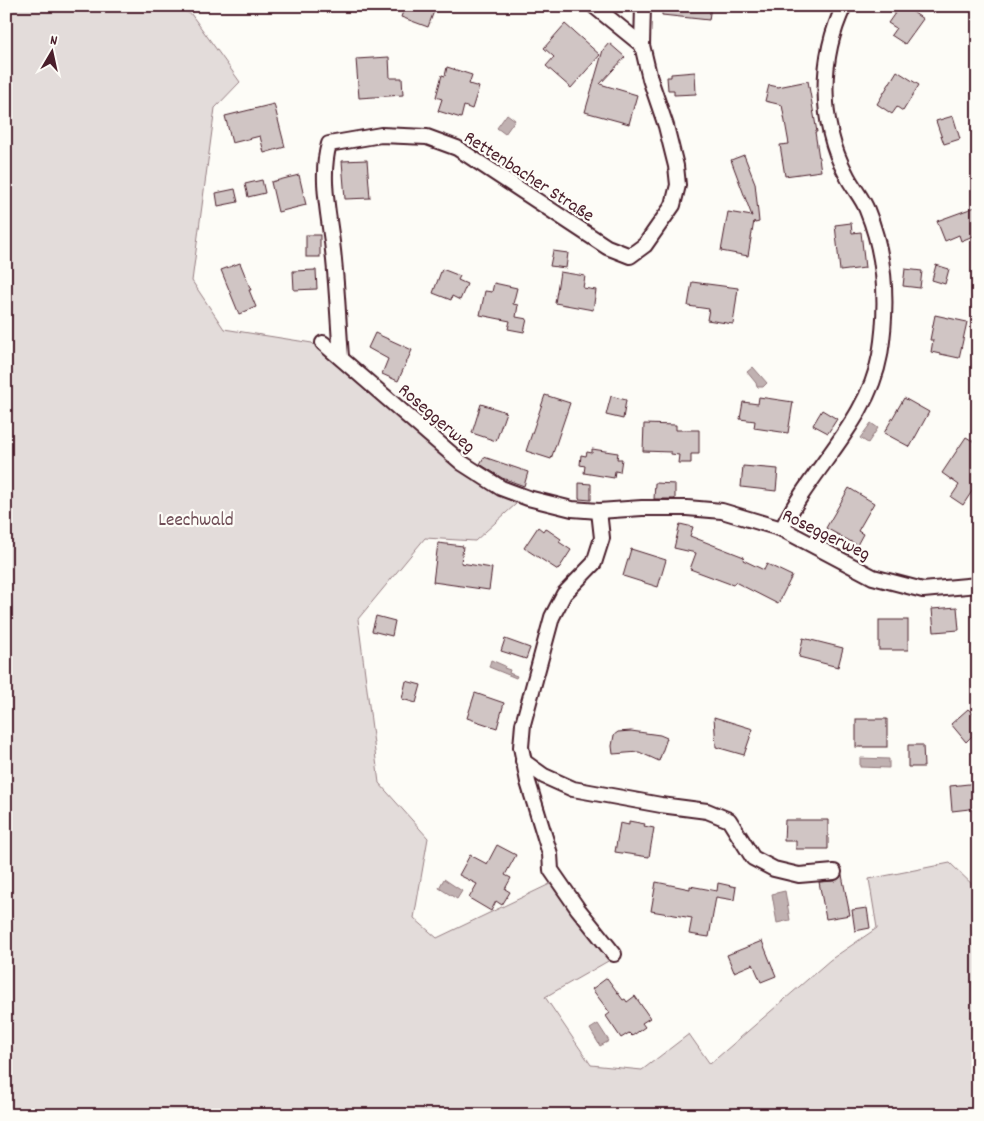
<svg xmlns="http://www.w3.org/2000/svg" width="984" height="1121" font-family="Dekko,sans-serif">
  <rect width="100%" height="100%" fill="#fdfcf7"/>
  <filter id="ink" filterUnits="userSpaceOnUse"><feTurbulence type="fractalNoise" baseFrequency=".02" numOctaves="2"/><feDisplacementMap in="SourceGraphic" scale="10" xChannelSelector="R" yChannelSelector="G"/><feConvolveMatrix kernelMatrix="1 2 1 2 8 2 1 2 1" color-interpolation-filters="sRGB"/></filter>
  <g filter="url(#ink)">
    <!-- green -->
    <path fill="#e3dcda" stroke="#967e82" d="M6 6H169L191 14 240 82 215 108 192 281 224 329 312 343 459 468 516 504 475 541 425 538 358 619 379 783 428 838 414 918 437 938 552 883 610 960 545 997 591 1065 642 1070 689 1034 710 1064 830 960 877 928 869 879 950 863 978 890V1115H6Z"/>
    <!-- water -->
    <g fill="#c0b1b1" stroke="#91777b">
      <path d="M507 114 515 120 505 134 497 128Z"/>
      <path d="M753 367 767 383 763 387H757L756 383 747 372Z"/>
      <path d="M871 423 878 428 868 443 860 438Z"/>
      <path d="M491 660 505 666 504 668 510 670 509 673 517 676 516 678 489 667Z"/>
      <path d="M860 758 889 759V768L860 767Z"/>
      <path d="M444 879 462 891 457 899 439 888Z"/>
      <path d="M785 891 790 920 777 923 772 894Z"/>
      <path d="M598 1024 609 1041 600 1046 590 1029Z"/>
    </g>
    <!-- building -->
    <g fill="#d0c5c4" stroke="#4a1f2b">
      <path d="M405 6H436L428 27 401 17Z"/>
      <path d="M662 6H711L709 20 662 15Z"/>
      <path d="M900 6H904L923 19 905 44 891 35 896 28 888 23Z"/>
      <path d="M565 24 600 55 571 88 546 66 554 57 544 48Z"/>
      <path d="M609 43 625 57 600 84 637 95 629 124 585 112 603 50Z"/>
      <path d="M389 57 390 78H402L403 95 359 98 356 59Z"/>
      <path d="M447 67 472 75 469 84 479 87 472 109 464 106 461 118 438 111 442 99 436 97 442 75 445 76Z"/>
      <path d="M897 71 919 85 903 111 897 107 892 114 877 104Z"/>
      <path d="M695 72 696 94 674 95V90H668L667 77H671V74Z"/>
      <path d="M808 81 817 132H815L821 171 785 176 780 145 789 144 782 105 765 101 769 85 778 87Z"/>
      <path d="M274 104 285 147 264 153 260 136 232 143 225 116Z"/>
      <path d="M953 116 960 139 944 144 936 121Z"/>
      <path d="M744 155 755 183 759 222 755 223 754 221 748 256 721 251 728 212 752 216 731 160Z"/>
      <path d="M367 160 370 198 345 199 342 161Z"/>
      <path d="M299 175 306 205 278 212 271 182Z"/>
      <path d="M262 180 265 193 248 197 245 184Z"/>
      <path d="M235 189 238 202 218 206 216 193Z"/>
      <path d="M978 206V234L961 241 959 235 945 241 937 221Z"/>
      <path d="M851 223 852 233 861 232 865 268 840 271 835 225Z"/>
      <rect x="306" y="235" width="14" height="22"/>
      <path d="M553 251 568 253 566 268 550 266Z"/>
      <path d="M240 263 251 290H249L256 307 239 314 221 270Z"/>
      <path d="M936 265 949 269 945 284 932 280Z"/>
      <path d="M442 269 460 276 458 280 467 284 460 300 452 296 451 300 433 293Z"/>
      <path d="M905 269 922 271 920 288 903 286Z"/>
      <path d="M316 270 317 289 294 290 293 271Z"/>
      <path d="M560 272 585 276 583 288 596 290 593 310 555 303Z"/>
      <path d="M692 282 738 288 733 324 707 320 709 309 688 306Z"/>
      <path d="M494 283 517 288 513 304 518 305 516 317 527 319 524 332 508 329 510 321 480 315 485 291 492 292Z"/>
      <path d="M935 315 967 322 959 358 931 352 933 340H930Z"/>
      <path d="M375 333 412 350 398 381 382 374 388 359 368 348Z"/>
      <path d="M545 395 570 403 551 459 526 451Z"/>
      <path d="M611 396 626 400 623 419 606 415Z"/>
      <path d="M759 397 793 402 788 433 754 428 755 421 740 419 743 402 758 404Z"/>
      <path d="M904 398 929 412 910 447 884 433Z"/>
      <path d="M481 404 506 412 496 441 472 433Z"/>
      <path d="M822 410 837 419 828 433 813 425Z"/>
      <path d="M644 424 676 425V430H699V454H691V463H678L679 455 671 454V452L643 451Z"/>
      <path d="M966 437 978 444V482L963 505 951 497 959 485 942 473Z"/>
      <path d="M592 449 618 453 617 459H622L620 472 615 471 614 478 584 473 585 466 580 465 581 455 586 456 587 452 592 453Z"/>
      <path d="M484 457 528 472 524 486 502 478 480 464Z"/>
      <path d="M743 466 778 469 776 491 741 487Z"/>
      <path d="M579 483 591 484V500L579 499Z"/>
      <path d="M655 483 675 484V499H654Z"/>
      <path d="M849 488 874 503 858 531 863 534 857 545 826 528Z"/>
      <path d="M680 524 693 527 690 536 744 557 743 560 764 570 767 564 792 576 778 604 735 582 733 585 690 569 696 553 674 548Z"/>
      <path d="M538 527 543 531 545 528 561 539 559 542 571 550 558 570 524 548Z"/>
      <path d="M438 543 463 546 461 563 492 568 489 590 433 582Z"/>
      <path d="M631 549 666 560 658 587 623 576Z"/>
      <path d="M957 607 959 630 934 632 932 609Z"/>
      <path d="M376 616 395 621 392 636 372 631Z"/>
      <rect x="879" y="620" width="29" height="30"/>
      <path d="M803 638 843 648 838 667 799 657Z"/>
      <path d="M505 639 530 648 526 659 501 651Z"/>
      <path d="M406 681 421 685 416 703 402 699Z"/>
      <path d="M475 693 504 703 497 728 467 718Z"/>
      <path d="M968 709 978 718V735L972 736 966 742 951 724Z"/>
      <path d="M714 717 753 729 744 755 716 747Z"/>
      <rect x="856" y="719" width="31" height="28"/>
      <path d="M631 731 660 735 667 738 659 761 639 752 613 754 612 746 614 735 618 732Z"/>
      <path d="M908 745H923L924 767H908Z"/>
      <path d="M978 783V808L952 811 950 786Z"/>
      <path d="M785 820H828V849H796V841H784Z"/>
      <path d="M629 821 645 824 644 826 654 828 649 857 615 852 620 823 629 825Z"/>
      <path d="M497 845 516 855 505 875 511 878 505 889 510 892 502 905 496 901 491 911 469 898 477 884 459 875 470 855 487 864Z"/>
      <path d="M842 875 850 915 826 919 819 882 835 881Z"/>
      <path d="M656 882 690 889V886L717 891 718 883 736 887 734 900 716 897 709 937 689 934 692 918 651 911Z"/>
      <path d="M867 908 870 928 855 931 852 910Z"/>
      <path d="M762 941 776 976 761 982 753 964 734 972 727 955Z"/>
      <path d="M607 978 623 1000 625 999 627 1002 635 996 650 1018 642 1023 645 1027 632 1036 629 1033 621 1038 606 1016 610 1013 592 989Z"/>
    </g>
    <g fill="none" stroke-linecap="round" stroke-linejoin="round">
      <!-- minor casing -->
      <g stroke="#4a1f2b" stroke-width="18">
        <g id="minor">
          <path d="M594 6 642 45"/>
          <path d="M323 343 462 463 501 488 528 498 572 509 599 511 642 508H687L722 511 782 529 873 577 923 590 978 585"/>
          <path d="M341 357C338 319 337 281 332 242 328 210 320 175 329 144L381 135 427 137 457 148 607 247 630 256 645 245 673 205 678 185 676 166 666 126 650 79 642 45 643 6"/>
          <path d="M599 511 602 538 594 563 564 594 552 617 523 724 521 747 528 782 550 854 551 870 578 909 614 954"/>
          <path d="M782 529C810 469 868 422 880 355 888 306 886 256 867 210 862 197 852 187 846 174 819 123 819 58 844 6"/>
          <path d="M523 761 544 776 573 789 661 805 707 811 729 820 753 858 774 869 799 875 834 872"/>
        </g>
      </g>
      <!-- minor -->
      <use href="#minor" stroke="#fdfcf7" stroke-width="14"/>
    </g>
  </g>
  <g text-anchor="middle" stroke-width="4.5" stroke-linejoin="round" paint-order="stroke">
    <!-- street labels -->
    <g font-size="19" fill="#4a1f2b" stroke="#fdfcf7">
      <text transform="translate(530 175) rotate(33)" y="7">Rettenbacher Straße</text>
      <text transform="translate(438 417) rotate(41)" y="7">Roseggerweg</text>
      <text transform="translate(827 533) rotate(26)" y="7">Roseggerweg</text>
    </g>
    <!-- park labels -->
    <g font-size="19" fill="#704e57" stroke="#fdfcf7">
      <text x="196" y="525">Leechwald</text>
    </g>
  </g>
  <!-- margin -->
  <rect width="984" height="1121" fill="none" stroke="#fdfcf7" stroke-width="25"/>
  <rect x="12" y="12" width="959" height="1096" fill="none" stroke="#4a1f2b" stroke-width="2" filter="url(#ink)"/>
  <!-- north arrow -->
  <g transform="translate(52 52) rotate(9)" stroke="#fdfcf7" stroke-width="4" paint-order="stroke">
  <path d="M0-4L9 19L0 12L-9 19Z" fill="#4a1f2b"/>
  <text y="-8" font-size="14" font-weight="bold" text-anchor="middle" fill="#4a1f2b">N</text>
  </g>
</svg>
